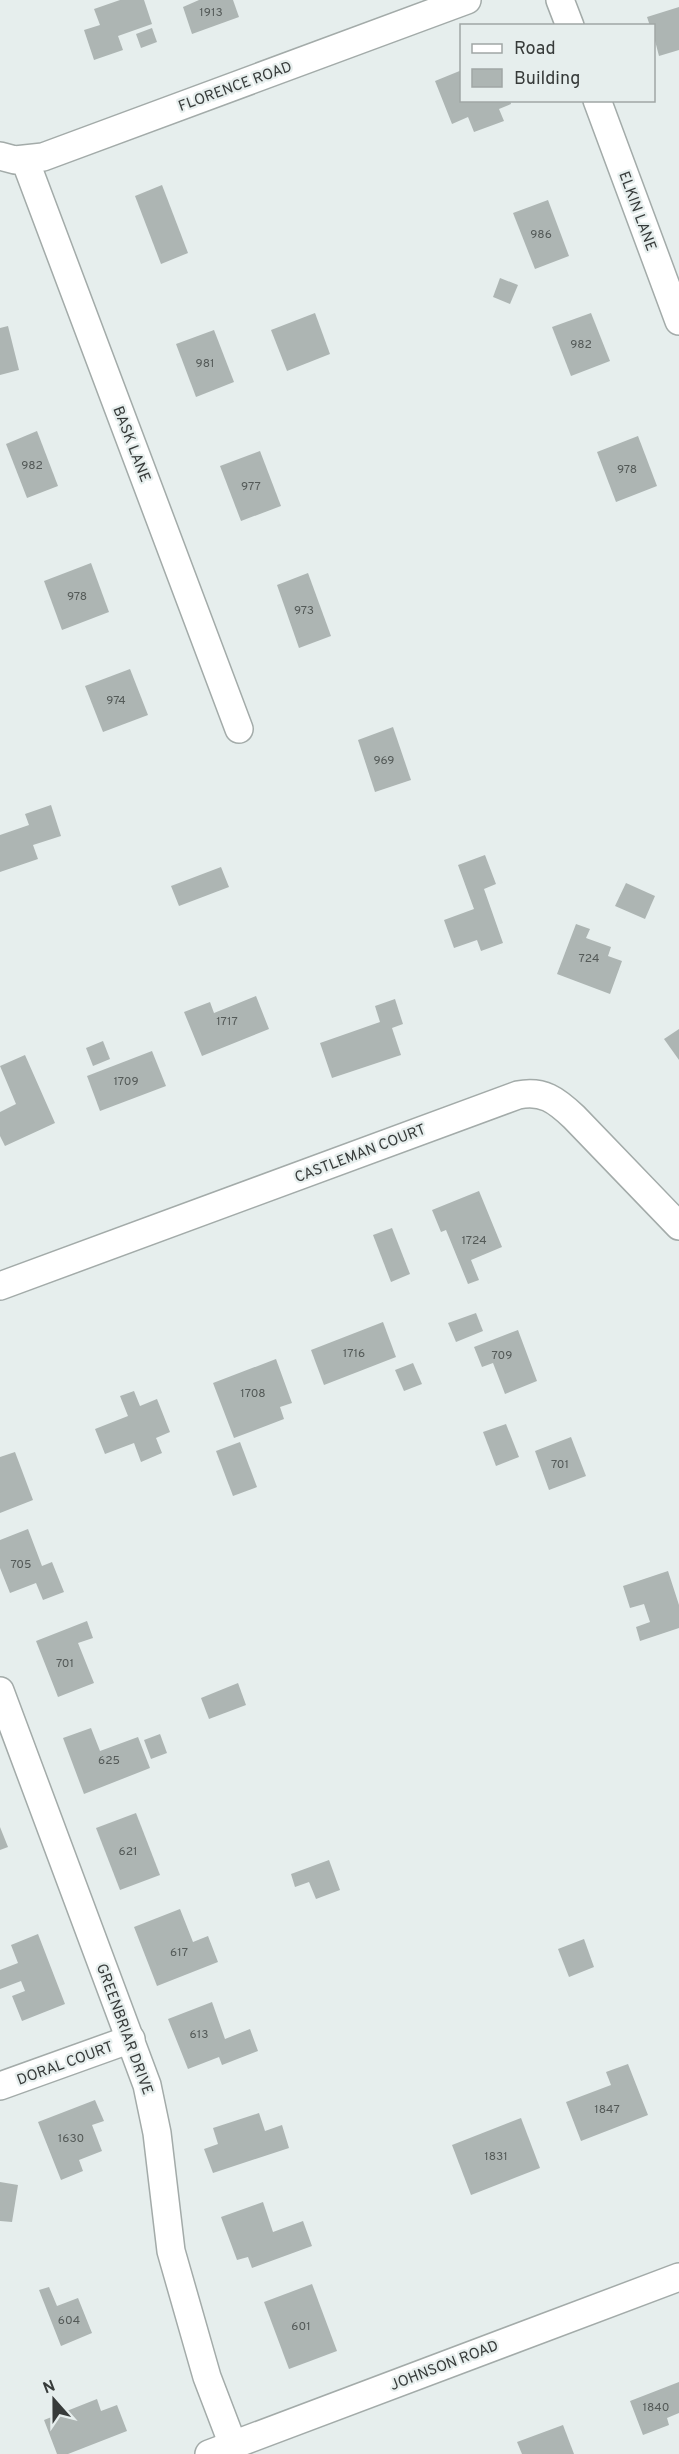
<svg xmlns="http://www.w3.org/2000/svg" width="679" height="2454" font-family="Overpass,sans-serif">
  <rect width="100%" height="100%" fill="#e6eeed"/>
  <!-- building -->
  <g fill="#adb5b3">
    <path d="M120 0H144L152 24 118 36 123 50 94 60 84 30 100 25 94 9Z"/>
    <path d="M199 0H233L239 17 192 34 183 7Z"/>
    <path d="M679 7V50L659 56 654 37V26H650L647 17Z"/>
    <path d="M152 28 157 42 141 48 136 34Z"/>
    <path d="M462 70V100H510L511 104 499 109 504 121 474 132 468 117 452 124 435 81Z"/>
    <path d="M162 185 188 253 161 264 135 196Z"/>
    <path d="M548 200 569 256 535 269 513 213Z"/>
    <path d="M500 278 518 285 510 304 493 297Z"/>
    <path d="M315 313 330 354 287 371 271 330Z"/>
    <path d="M591 313 610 361 571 376 552 327Z"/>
    <path d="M8 326 19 370 0 375V328Z"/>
    <path d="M214 330 234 382 196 397 176 344Z"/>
    <path d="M37 431 58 486 27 498 6 444Z"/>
    <path d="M638 436 657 486 616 502 597 452Z"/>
    <path d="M260 451 281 506 241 521 220 466Z"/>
    <path d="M91 563 109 612 62 630 44 581Z"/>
    <path d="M308 573 331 636 299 648 277 585Z"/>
    <path d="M130 669 148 715 103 732 85 686Z"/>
    <path d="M393 727 411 780 375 792 358 740Z"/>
    <path d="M51 805 61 836 33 845 38 859 0 872V835L29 825 25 814Z"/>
    <path d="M485 855 496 884 484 889 503 943 481 951 477 940 454 948 444 920 474 909 458 865Z"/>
    <path d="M221 867 229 887 179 906 171 886Z"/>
    <path d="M626 883 655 896 645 919 615 906Z"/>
    <path d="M576 924 590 929 586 938 611 947 608 956 622 961 610 994 557 974Z"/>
    <path d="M256 996 269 1029 202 1056 184 1012 210 1002 214 1013Z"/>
    <path d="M395 999 403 1024 392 1028 401 1055 332 1078 320 1043 380 1022 375 1006Z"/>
    <path d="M679 1029V1060L664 1039Z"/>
    <path d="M103 1041 110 1059 93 1066 86 1048Z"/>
    <path d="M152 1051 166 1086 100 1111 87 1076Z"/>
    <path d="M25 1055 55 1123 5 1146 0 1136V1112L16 1104 0 1066Z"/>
    <path d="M479 1191 502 1247 471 1260 479 1280 468 1284 446 1230 441 1232 432 1210Z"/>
    <path d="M392 1228 410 1274 391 1282 373 1235Z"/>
    <path d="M476 1313 483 1331 456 1342 448 1323Z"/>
    <path d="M383 1322 396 1357 324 1385 311 1350Z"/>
    <path d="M518 1330 537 1381 505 1394 493 1363 482 1367 474 1347Z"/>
    <path d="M276 1359 292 1403 280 1407 284 1419 234 1438 213 1383Z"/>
    <path d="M413 1363 422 1384 404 1391 395 1370Z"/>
    <path d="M134 1391 140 1406 157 1399 170 1432 156 1438 162 1453 141 1462 134 1443 105 1454 95 1429 128 1416 120 1396Z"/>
    <path d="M506 1424 519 1457 496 1466 483 1432Z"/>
    <path d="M571 1437 586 1476 549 1490 535 1451Z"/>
    <path d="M240 1442 257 1487 233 1496 216 1451Z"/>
    <path d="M15 1452 33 1500 0 1513V1457Z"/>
    <path d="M28 1529 42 1566 52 1562 64 1592 43 1600 36 1583 10 1593 0 1568V1540Z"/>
    <path d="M668 1571 679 1605V1628L640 1641 636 1627 650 1622 644 1604 630 1608 623 1586Z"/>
    <path d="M87 1621 93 1638 78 1643 94 1683 58 1697 36 1641Z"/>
    <path d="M238 1683 246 1705 209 1719 201 1698Z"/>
    <path d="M91 1728 100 1751 138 1737 150 1768 84 1794 63 1738Z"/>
    <path d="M160 1734 167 1753 151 1759 144 1740Z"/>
    <path d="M136 1813 160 1875 120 1890 96 1828Z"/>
    <path d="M0 1827 8 1847 0 1850Z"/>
    <path d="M329 1860 340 1890 316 1899 309 1882 295 1887 291 1874Z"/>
    <path d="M180 1909 193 1942 208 1936 218 1962 157 1986 134 1927Z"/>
    <path d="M38 1934 65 2004 22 2021 12 1996 25 1991 21 1981 0 1989V1970L18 1963 11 1945Z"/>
    <path d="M584 1939 594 1967 569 1977 558 1949Z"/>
    <path d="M212 2002 225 2039 250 2029 258 2051 222 2065 219 2057 188 2069 168 2019Z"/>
    <path d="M628 2064 648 2115 581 2141 566 2102 611 2085 606 2072Z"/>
    <path d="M95 2100 104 2121 92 2125 102 2151 79 2160 83 2171 61 2180 38 2122Z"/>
    <path d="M259 2113 265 2131 282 2125 289 2148 213 2173 204 2149 218 2144 213 2128Z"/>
    <path d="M521 2118 540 2168 471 2195 452 2145Z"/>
    <path d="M0 2182 18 2185 12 2222 0 2221Z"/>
    <path d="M263 2202 273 2232 303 2221 312 2246 252 2268 248 2257 237 2260 221 2217Z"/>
    <path d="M312 2284 337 2351 289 2369 264 2302Z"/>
    <path d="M49 2287 57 2306 78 2298 92 2333 61 2346 39 2290Z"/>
    <path d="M679 2382V2413L667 2418 669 2425 643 2435 630 2401Z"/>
    <path d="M97 2399 101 2411 117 2405 127 2431 68 2454H57L44 2420Z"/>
    <path d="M563 2425 574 2454H522L517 2442Z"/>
  </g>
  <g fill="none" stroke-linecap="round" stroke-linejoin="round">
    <!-- minor casing -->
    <g stroke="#a3aba9" stroke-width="30">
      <g id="minor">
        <path d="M560 0 570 26"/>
        <path d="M597 100 679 321"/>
        <path d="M0 156 15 160 43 157 467 0"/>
        <path d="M25 160 239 729"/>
        <path d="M0 1286 518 1095C543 1090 556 1100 574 1117L679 1226"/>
        <path d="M0 1691 147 2085 157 2133 171 2251 207 2377 233 2445"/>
        <path d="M0 2086 131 2039"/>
        <path d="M209 2454 679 2277"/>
      </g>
    </g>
    <!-- minor -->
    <use href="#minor" stroke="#fff" stroke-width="27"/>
  </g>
  <g text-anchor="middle" stroke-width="4.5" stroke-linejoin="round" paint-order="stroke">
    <!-- number labels -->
    <g font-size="12" fill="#545a58">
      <text x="211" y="16">1913</text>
      <text x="541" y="238">986</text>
      <text x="581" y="348">982</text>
      <text x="205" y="367">981</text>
      <text x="32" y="469">982</text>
      <text x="627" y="473">978</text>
      <text x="251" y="490">977</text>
      <text x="77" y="600">978</text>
      <text x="304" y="614">973</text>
      <text x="116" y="704">974</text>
      <text x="384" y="764">969</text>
      <text x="589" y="962">724</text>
      <text x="227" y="1025">1717</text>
      <text x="126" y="1085">1709</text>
      <text x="474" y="1244">1724</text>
      <text x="354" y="1357">1716</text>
      <text x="502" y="1359">709</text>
      <text x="253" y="1397">1708</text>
      <text x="560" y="1468">701</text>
      <text x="21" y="1568">705</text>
      <text x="65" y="1667">701</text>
      <text x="109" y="1764">625</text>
      <text x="128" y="1855">621</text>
      <text x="179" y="1956">617</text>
      <text x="199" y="2038">613</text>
      <text x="607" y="2113">1847</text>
      <text x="71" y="2142">1630</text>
      <text x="496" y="2160">1831</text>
      <text x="69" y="2324">604</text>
      <text x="301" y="2330">601</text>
      <text x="656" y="2411">1840</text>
    </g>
    <!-- street labels -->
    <g font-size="15" fill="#373b3a" stroke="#e6eeed">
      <text transform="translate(235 86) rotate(-20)" y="5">FLORENCE ROAD</text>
      <text transform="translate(638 211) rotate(70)" y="5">ELKIN LANE</text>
      <text transform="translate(132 444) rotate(69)" y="5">BASK LANE</text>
      <text transform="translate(360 1153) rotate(-21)" y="5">CASTLEMAN COURT</text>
      <text transform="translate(125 2029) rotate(70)" y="5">GREENBRIAR DRIVE</text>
      <text transform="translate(65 2063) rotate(-20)" y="5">DORAL COURT</text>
      <text transform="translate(444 2365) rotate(-21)" y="5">JOHNSON ROAD</text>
    </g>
  </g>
  <!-- legend -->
  <rect x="460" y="24" width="195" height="78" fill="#e6eeed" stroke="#a0a6a5" stroke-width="1.5"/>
  <rect x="472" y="44" width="30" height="9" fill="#ffffff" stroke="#a0a6a5" stroke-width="1.5"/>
  <text x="514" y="54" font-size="18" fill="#373b3a">Road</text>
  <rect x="472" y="69" width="30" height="18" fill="#adb5b3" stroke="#a0a6a5" stroke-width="1.5"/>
  <text x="514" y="84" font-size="18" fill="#373b3a">Building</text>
  <!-- north arrow -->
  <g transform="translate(54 2400) rotate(339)" stroke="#e6eeed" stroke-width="4.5" paint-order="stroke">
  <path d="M0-4.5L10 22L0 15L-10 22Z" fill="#373b3a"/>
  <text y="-9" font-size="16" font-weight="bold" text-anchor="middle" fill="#373b3a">N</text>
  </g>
</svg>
